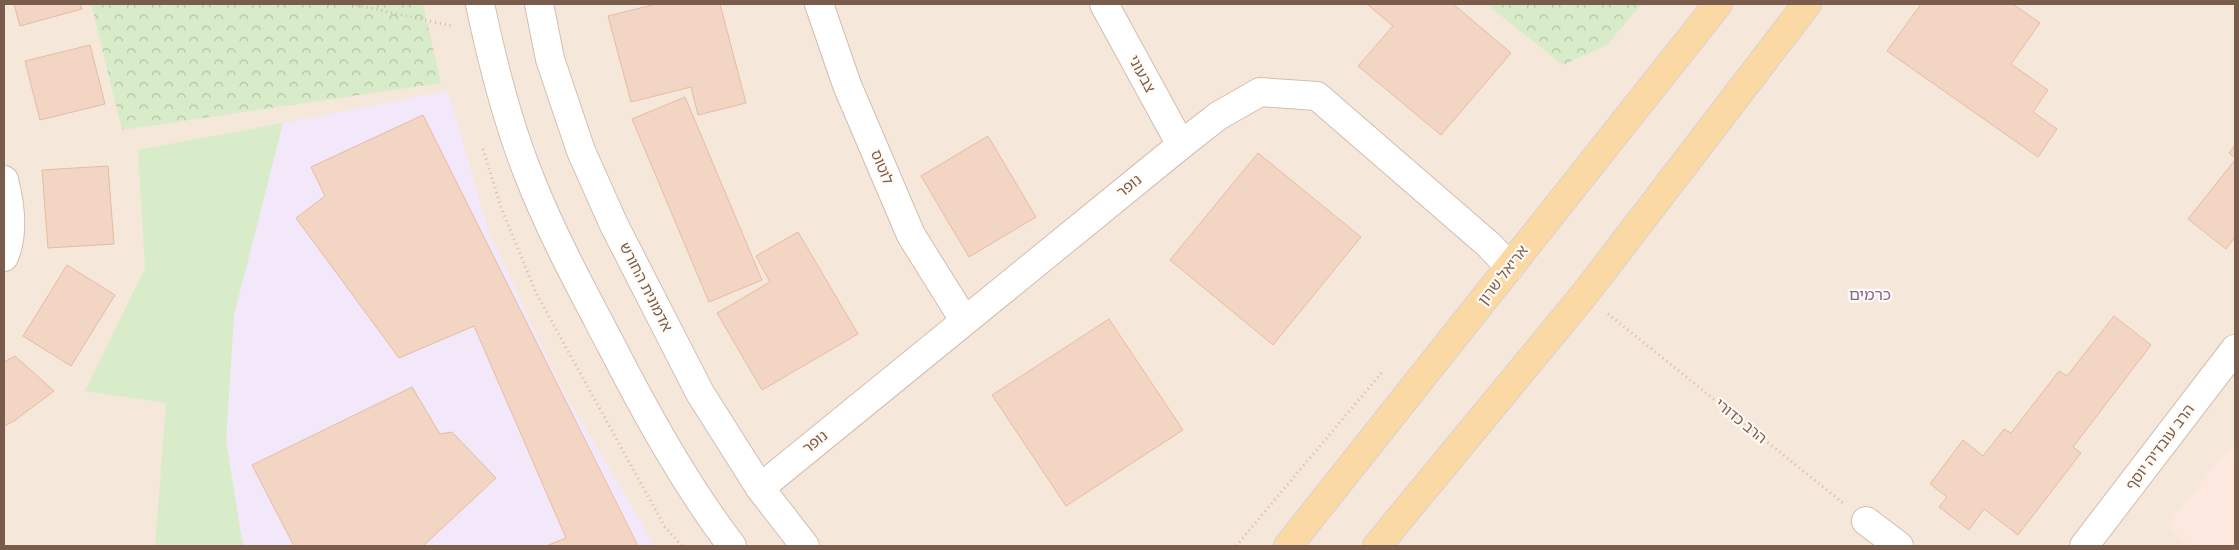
<svg xmlns="http://www.w3.org/2000/svg" width="2239" height="550" font-family="Overpass,'Noto Sans Hebrew',sans-serif">
  <defs>
    <pattern id="park-crowns" width="20" height="18" patternUnits="userSpaceOnUse" patternTransform="scale(1.25)"><rect width="20" height="18" fill="#d8ecc9"/><path d="M2 6a3 3 0 1 1 6 0M12 15a3 3 0 1 1 6 0" fill="none" stroke="#b4c2a5"/></pattern>
  </defs>
  <rect width="100%" height="100%" fill="#fdf6ec"/>
  <!-- residential -->
  <rect fill="#f5e8da" x="4" y="4" width="2231" height="542"/>
  <!-- commercial -->
  <path fill="#fde8e0" d="M2235 441V546H2191L2167 526Z"/>
  <!-- education -->
  <path fill="#f3e8fa" d="M448 91 489 232 560 385 655 546H245L242 541 226 440 234 315 283 123Z"/>
  <!-- grass -->
  <path fill="#d8ecc9" d="M283 123 234 315 226 440 242 541 245 546H155L166 403 85 391 145 268 138 150Z"/>
  <!-- park -->
  <g fill="url(#park-crowns)">
    <path d="M91 4H423L441 83 122 130Z"/>
    <path d="M1486 4H1642L1607 45 1563 65Z"/>
  </g>
  <!-- building -->
  <g fill="#f3d5c3" stroke="#e6bba3">
    <path d="M14 4H80L82 9 20 26Z"/>
    <path d="M656 4H720L746 103 698 115 691 87 631 102 608 16Z"/>
    <path d="M1367 4H1453L1511 53 1441 135 1358 66 1393 26Z"/>
    <path d="M1921 4H2013L2040 23 2011 64 2048 90 2033 112 2057 129 2038 157 1887 51Z"/>
    <path d="M90 45 105 104 40 120 25 61Z"/>
    <path d="M685 97 762 280 709 302 632 119Z"/>
    <path d="M423 115 638 546H546L566 538 474 326 399 358 296 218 325 196 311 167Z"/>
    <path d="M988 136 1036 217 969 257 921 176Z"/>
    <path d="M2235 145V158L2229 153Z"/>
    <path d="M1258 153 1361 237 1273 345 1170 260Z"/>
    <path d="M2235 160V237L2226 249 2188 219Z"/>
    <path d="M108 166 114 244 48 248 42 170Z"/>
    <path d="M798 232 858 334 762 390 717 313 770 282 756 256Z"/>
    <path d="M67 265 115 295 71 366 23 336Z"/>
    <path d="M2114 316 2151 345 2073 447 2081 453 2018 535 1984 509 1969 530 1939 507 1947 497 1930 484 1963 440 1983 456 2004 429 2011 433 2059 371 2067 376Z"/>
    <path d="M1109 319 1183 430 1066 506 992 395Z"/>
    <path d="M15 356 54 391 14 421 4 426V362Z"/>
    <path d="M412 387 440 434 452 432 496 478 423 546H294L252 465Z"/>
  </g>
  <g fill="none" stroke-linecap="round" stroke-linejoin="round">
    <!-- minor casing -->
    <g stroke="#d1beb0" stroke-width="30">
      <g id="minor">
        <path d="M480 4C492 61 506 117 527 171 550 231 581 288 611 345 647 415 685 484 732 546"/>
        <path d="M539 4 550 59 581 151 614 225 700 393 760 488 805 546"/>
        <path d="M819 4 847 85 911 235 964 320"/>
        <path d="M1104 4 1181 145"/>
        <path d="M4 180C10 203 14 234 4 257"/>
        <path d="M760 488 1181 145 1218 116 1260 92 1317 96 1489 245 1510 267"/>
        <path d="M1866 521 1899 546"/>
        <path d="M2084 546 2235 349"/>
      </g>
    </g>
    <!-- major casing -->
    <g stroke="#dad1cd" stroke-width="30">
      <g id="major">
        <path d="M1288 546 1718 4"/>
        <path d="M1377 546 1584 295 1807 4"/>
      </g>
    </g>
    <!-- path -->
    <g stroke="#d9b8a5" stroke-width="3" stroke-dasharray="1 4" stroke-linecap="butt">
      <path d="M352 4 452 26"/>
      <path d="M483 149 501 207 536 293 665 527 682 546"/>
      <path d="M1608 314 1843 503"/>
      <path d="M1236 546 1383 371"/>
    </g>
    <!-- minor -->
    <use href="#minor" stroke="#fff" stroke-width="28"/>
    <!-- major -->
    <use href="#major" stroke="#fbd9a5" stroke-width="28"/>
  </g>
  <g text-anchor="middle" stroke-width="4.5" stroke-linejoin="round" paint-order="stroke">
    <!-- street labels -->
    <g font-size="15" fill="#7a5c4d" stroke="#fffaf3">
      <text transform="translate(1142 74) rotate(62)" y="5">צבעוני</text>
      <text transform="translate(882 167) rotate(67)" y="5">לוטוס</text>
      <text transform="translate(1129 186) rotate(-39)" y="5">נופר</text>
      <text transform="translate(1503 275) rotate(-52)" y="5">אריאל שרון</text>
      <text transform="translate(646 287) rotate(63)" y="5">אדמונית החורש</text>
      <text transform="translate(1741 421) rotate(39)" y="5">הרב כדורי</text>
      <text transform="translate(815 442) rotate(-39)" y="5">נופר</text>
      <text transform="translate(2160 447) rotate(-53)" y="5">הרב עובדיה יוסף</text>
    </g>
    <!-- neighbourhood labels -->
    <g font-size="16" fill="#846695" stroke="#fffaf3">
      <text x="1870" y="300">כרמים</text>
    </g>
  </g>
  <!-- border -->
  <rect width="2239" height="550" fill="none" stroke="#7a5c4d" stroke-width="10"/>
</svg>
